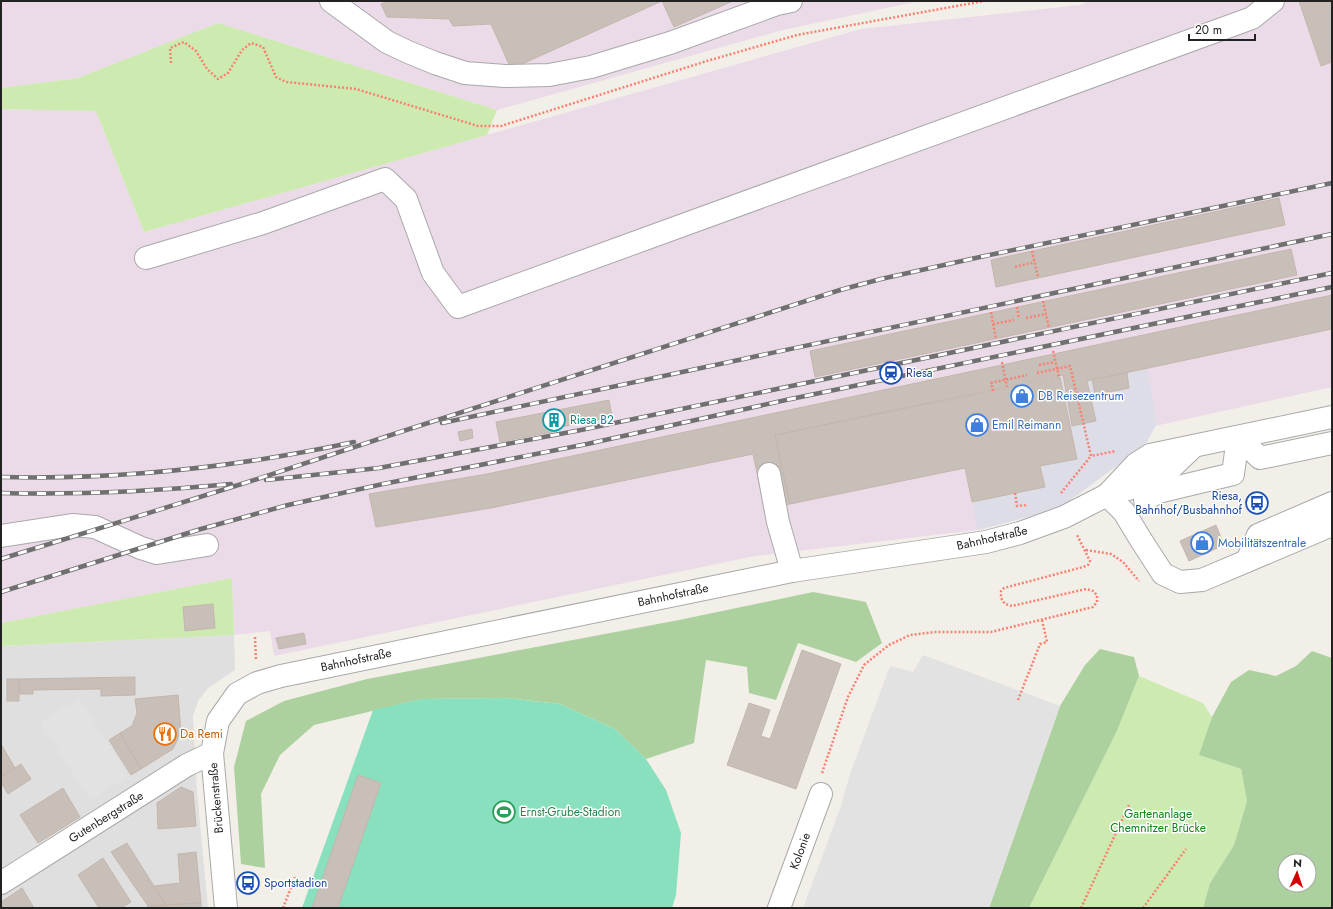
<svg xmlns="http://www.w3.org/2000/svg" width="1333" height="909" font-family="Jost,sans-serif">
  <rect width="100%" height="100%" fill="#f2efe9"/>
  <!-- residential -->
  <path fill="#e0dfdf" d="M234 635 235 670 208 688 198 701 193 716 197 791 208 908H1V646Z"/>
  <!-- industrial -->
  <g fill="#ebdbe8">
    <path d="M1 1H920L783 30 497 110 218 23 78 78 1 88Z"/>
    <path d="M1090 1H1332V387L1155 426 1145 445 1058 509 978 530 755 556 274 656 270 631 234 635 232 578 1 623V109L96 111 144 232 861 29 1080 5Z"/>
  </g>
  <!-- grass -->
  <g fill="#cdebb0">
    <path d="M218 23 497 110 487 135 144 232 96 111 1 109V88L78 78Z"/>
    <path d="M232 578 234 635 1 646V623Z"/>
    <path d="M1139 676 1203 703 1212 717 1200 755 1241 769 1247 801 1234 845 1210 883 1203 908H1029L1117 731Z"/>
  </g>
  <!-- forest -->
  <g fill="#add19e" fill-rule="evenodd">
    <path d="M813 592 866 602 882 643 856 662 798 643 776 700 749 693 747 667 706 660 694 743 646 759 615 729 560 704 505 698 422 699 314 725 280 755 261 794 265 868 241 864 234 767 246 721 284 701 367 679 679 620Z"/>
    <path d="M1100 649 1134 657 1139 676 1117 731 1029 908H989L1060 706 1085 665Z"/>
    <path d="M1312 651 1332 658V908H1203L1210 883 1234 845 1247 801 1241 769 1199 755 1212 717 1231 682 1249 670 1276 676 1296 666ZM1285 861H1309V885H1285Z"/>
  </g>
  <!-- pitch -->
  <path fill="#88e0be" d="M505 698 560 704 615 729 646 759 666 790 681 833 676 895 672 908H302L373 710 422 699Z"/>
  <!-- parking -->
  <g fill="#e2e2e2">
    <path d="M923 655 1060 706 989 908H803L841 806 850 774 890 666 913 672Z"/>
    <path d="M79 698 128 776 90 800 40 722Z"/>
  </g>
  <!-- plaza -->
  <path fill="#dddde8" d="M1145 359 1155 412 1156 425 1145 445 1058 509 978 530 972 502 1045 487 1040 466 1077 459 1060 377Z"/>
  <!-- building -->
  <g fill="#c7bfb8" stroke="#c4b6ab">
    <path d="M389 1H733L674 27 662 1 511 69 491 24 453 26 449 19 387 17 381 4Z"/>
    <path d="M1299 1H1332V62L1321 66Z"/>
    <path d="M1279 198 1285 225 996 287 991 260Z"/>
    <path d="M1291 249 1297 275 815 377 810 351Z"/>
    <path d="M1332 295V329L1087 381 1096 421 1072 426 1063 375 775 435 790 504 765 510 753 454 491 508 376 527 369 494 487 474Z"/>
    <path d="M1127 373 1129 388 1095 395 1092 379Z"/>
    <path d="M1060 377 1077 459 1040 466 1045 487 972 502 965 468 790 504 775 435Z"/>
    <path d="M609 400 612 417 556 428 557 431 500 442 496 422Z"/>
    <path d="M472 429 473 438 460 441 458 432Z"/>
    <path d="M1216 525 1224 545 1189 561 1180 541Z"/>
    <path d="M213 604 215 628 185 631 183 607Z"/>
    <path d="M304 633 306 644 279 649 276 638Z"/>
    <path d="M802 650 841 664 796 789 727 765 749 703 770 710 761 736 770 739Z"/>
    <path d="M135 677V695L101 696V689L33 690V694H19V679Z"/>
    <rect x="7" y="679" width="12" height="22"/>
    <path d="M178 695 181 732 173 749 141 769 120 733 132 726 137 713 135 699Z"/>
    <path d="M120 733 141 769 131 775 109 740Z"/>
    <path d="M1 744 15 768 1 777Z"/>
    <path d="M21 764 31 779 8 794 1 782V777Z"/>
    <path d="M358 775 381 783 338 908H312Z"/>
    <path d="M181 787 193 792 196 826 158 829 157 803Z"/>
    <path d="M63 788 80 817 38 843 20 815Z"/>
    <path d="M127 843 154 886 166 905 148 906 111 852Z"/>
    <path d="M196 852 201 903 166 905 154 886 180 883 178 854Z"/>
    <path d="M103 858 131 902 121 908H99L78 875Z"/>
    <path d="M22 888 34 908H1V902Z"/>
    <path d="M201 903V908H146L148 906Z"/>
  </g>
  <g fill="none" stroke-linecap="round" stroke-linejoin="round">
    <!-- minor casing -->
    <g stroke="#a9a9a9" stroke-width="24">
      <g id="minor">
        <path d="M331 1 387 42 408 52 435 63 465 73 505 76 549 75 591 67 670 43 777 4 791 1"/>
        <path d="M146 258 263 223 385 179 406 199 433 273 458 307 1252 18 1273 1"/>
        <path d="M1238 437 1260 458 1332 443"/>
        <path d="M769 474 778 522 792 571"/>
        <path d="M1107 495 1124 512 1141 540 1163 574 1180 582 1202 580 1332 525"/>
        <path d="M1107 495 1136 464 1150 455 1332 417"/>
        <path d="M1145 500 1158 492 1166 490 1233 474 1238 437"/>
        <path d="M1 536 72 525 95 527 141 548 157 553 207 545"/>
        <path d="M1247 561 1258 535 1332 503"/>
        <path d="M1 883 187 765 212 753"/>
        <path d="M226 908 212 753 218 721 237 694 257 683 281 676 792 571 986 542 1020 533 1064 517 1107 495 1139 486 1172 467 1194 446"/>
        <path d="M779 908 821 794"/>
      </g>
    </g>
    <!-- path -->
    <g stroke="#fa8072" stroke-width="2.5" stroke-dasharray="2 2" stroke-linecap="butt">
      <path d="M171 63 170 48 184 42 196 51 207 69 218 79 228 73 242 50 251 43 263 47 276 77 286 82 356 89 478 126H501L707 61 797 35 984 1"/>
      <path d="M1032 251 1038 277"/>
      <path d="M1015 267 1035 262"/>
      <path d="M1043 301 1049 328"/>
      <path d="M1017 307 1019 319"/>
      <path d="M991 312 996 339"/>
      <path d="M1026 318 1046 314"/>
      <path d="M993 324 1014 320"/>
      <path d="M1053 351 1059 377"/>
      <path d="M1002 362 1007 387"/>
      <path d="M1039 365 1055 362"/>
      <path d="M1037 373 1070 366 1091 456 1116 451"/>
      <path d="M993 391 991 383 1027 375"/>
      <path d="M1015 493 1017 506 1028 505"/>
      <path d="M1061 493 1091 456"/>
      <path d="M1086 550 1111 554 1123 562 1139 581"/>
      <path d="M255 637 256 661"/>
      <path d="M1018 700 1040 644 1047 642 1042 620"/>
      <path d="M822 773 848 697 864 665 889 645 910 635 935 632H991L1093 607 1097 602V595L1093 591 1086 589 1012 606 1005 604 1001 598V591L1004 588 1083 567 1088 565 1090 561 1077 535"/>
      <path d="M283 908 295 877"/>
      <path d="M1081 908 1129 805"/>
      <path d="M1143 908 1186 849"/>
    </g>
    <!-- minor -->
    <use href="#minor" stroke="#fff" stroke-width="22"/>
    <!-- rail casing -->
    <g stroke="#707070" stroke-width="4.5">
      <g id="rail">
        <path d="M442 423 1332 234"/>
        <path d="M1 477C120 480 238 467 354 442"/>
        <path d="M266 480 379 468 581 430 1332 273"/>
        <path d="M1 493C77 495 155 491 231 484"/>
        <path d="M1 559 248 482 397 433 840 290 881 279 980 257 1332 183"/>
        <path d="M1 592 201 529 288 505 383 484 587 444 786 400 1332 287"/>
      </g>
    </g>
    <!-- rail -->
    <use href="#rail" stroke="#fff" stroke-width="3" stroke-dasharray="9" stroke-linecap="butt"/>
  </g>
  <!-- icons -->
  <defs>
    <g id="station-ring" transform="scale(1.15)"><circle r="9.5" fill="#fff" stroke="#1a4fb4" stroke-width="1.5"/><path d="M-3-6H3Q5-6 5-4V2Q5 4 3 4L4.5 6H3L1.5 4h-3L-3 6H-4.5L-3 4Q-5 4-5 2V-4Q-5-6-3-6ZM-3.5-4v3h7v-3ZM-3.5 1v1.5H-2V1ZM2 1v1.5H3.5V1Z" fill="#1a4fb4"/></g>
    <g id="shop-ring" transform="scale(1.15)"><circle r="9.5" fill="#fff" stroke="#3f7fe0" stroke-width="1.5"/><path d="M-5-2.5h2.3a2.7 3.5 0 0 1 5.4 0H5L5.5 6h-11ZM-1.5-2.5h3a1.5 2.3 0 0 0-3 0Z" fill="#3f7fe0"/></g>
    <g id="building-ring" transform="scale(1.15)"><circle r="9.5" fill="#fff" stroke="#0f9aa8" stroke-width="1.5"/><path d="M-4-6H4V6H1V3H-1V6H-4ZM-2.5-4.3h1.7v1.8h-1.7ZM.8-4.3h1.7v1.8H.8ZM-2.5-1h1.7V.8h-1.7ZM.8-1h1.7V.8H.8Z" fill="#0f9aa8"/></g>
    <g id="bus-ring" transform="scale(1.15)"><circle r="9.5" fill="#fff" stroke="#1a4fb4" stroke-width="1.5"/><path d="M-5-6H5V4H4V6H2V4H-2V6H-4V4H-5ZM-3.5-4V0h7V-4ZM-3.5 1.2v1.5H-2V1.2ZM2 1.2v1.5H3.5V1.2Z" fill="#1a4fb4"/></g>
    <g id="restaurant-ring" transform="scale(1.15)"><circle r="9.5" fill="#fff" stroke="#e8710a" stroke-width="1.5"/><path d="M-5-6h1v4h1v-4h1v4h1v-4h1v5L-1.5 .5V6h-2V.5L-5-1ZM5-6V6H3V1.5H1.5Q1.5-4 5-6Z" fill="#e8710a"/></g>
    <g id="stadium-ring" transform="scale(1.15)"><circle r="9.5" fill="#fff" stroke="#2e9e5b" stroke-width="1.5"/><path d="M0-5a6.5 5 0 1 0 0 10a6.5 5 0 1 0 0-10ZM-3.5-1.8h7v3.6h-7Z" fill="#2e9e5b"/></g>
  </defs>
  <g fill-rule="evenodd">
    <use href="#station-ring" x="891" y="373"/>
    <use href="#shop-ring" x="1022" y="396"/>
    <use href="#building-ring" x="554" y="420"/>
    <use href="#shop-ring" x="977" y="425"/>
    <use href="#bus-ring" x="1257" y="503"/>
    <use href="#shop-ring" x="1202" y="543"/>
    <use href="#restaurant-ring" x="165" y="734"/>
    <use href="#stadium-ring" x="504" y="812"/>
    <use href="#bus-ring" x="248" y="883"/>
  </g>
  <g text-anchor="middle" stroke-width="3" stroke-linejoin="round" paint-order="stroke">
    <!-- transit labels -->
    <g font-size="12" fill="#164399" stroke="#fff" text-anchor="start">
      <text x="906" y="377">Riesa</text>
      <text x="1242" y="500" text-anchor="end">Riesa,<tspan x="1242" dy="14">Bahnhof/Busbahnhof</tspan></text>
      <text x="264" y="887">Sportstadion</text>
    </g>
    <!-- shop labels -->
    <g font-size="12" fill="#366cbe" stroke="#fff" text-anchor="start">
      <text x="1038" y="400">DB Reisezentrum</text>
      <text x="992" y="429">Emil Reimann</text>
      <text x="1218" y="547">Mobilitätszentrale</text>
    </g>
    <!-- culture labels -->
    <g font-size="12" fill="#0d838f" stroke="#fff" text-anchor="start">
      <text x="570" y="424">Riesa B2</text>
    </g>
    <!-- street labels -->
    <g font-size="12" fill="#222" stroke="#fff">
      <text transform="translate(992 538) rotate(-13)" y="4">Bahnhofstraße</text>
      <text transform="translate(673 595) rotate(-12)" y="4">Bahnhofstraße</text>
      <text transform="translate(356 660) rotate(-12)" y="4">Bahnhofstraße</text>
      <text transform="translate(216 798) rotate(-95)" y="4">Brückenstraße</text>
      <text transform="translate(106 817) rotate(-32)" y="4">Gutenbergstraße</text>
      <text transform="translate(800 851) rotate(-70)" y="4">Kolonie</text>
    </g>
    <!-- food labels -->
    <g font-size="12" fill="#c56008" stroke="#fff" text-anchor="start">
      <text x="180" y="738">Da Remi</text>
    </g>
    <!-- leisure labels -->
    <g font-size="12" fill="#27864d" stroke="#fff" text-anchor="start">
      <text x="520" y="816">Ernst-Grube-Stadion</text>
    </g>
    <!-- park labels -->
    <g font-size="12" fill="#0c8416" stroke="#fff">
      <text x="1158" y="818">Gartenanlage<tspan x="1158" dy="14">Chemnitzer Brücke</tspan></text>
    </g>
  </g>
  <!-- border -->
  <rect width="1333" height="909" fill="none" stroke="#222222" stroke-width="4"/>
  <!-- north arrow -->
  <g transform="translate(1297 873) rotate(3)"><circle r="19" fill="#ffffff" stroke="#a7a7a7"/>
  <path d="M0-3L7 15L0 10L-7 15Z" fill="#d40000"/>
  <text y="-6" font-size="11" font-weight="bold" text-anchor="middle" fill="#222222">N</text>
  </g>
  <!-- scale -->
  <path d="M1189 34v6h66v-6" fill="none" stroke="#222222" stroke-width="2"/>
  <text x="1195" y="34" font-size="12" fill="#222222" stroke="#ffffff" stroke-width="3" paint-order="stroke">20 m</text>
</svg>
